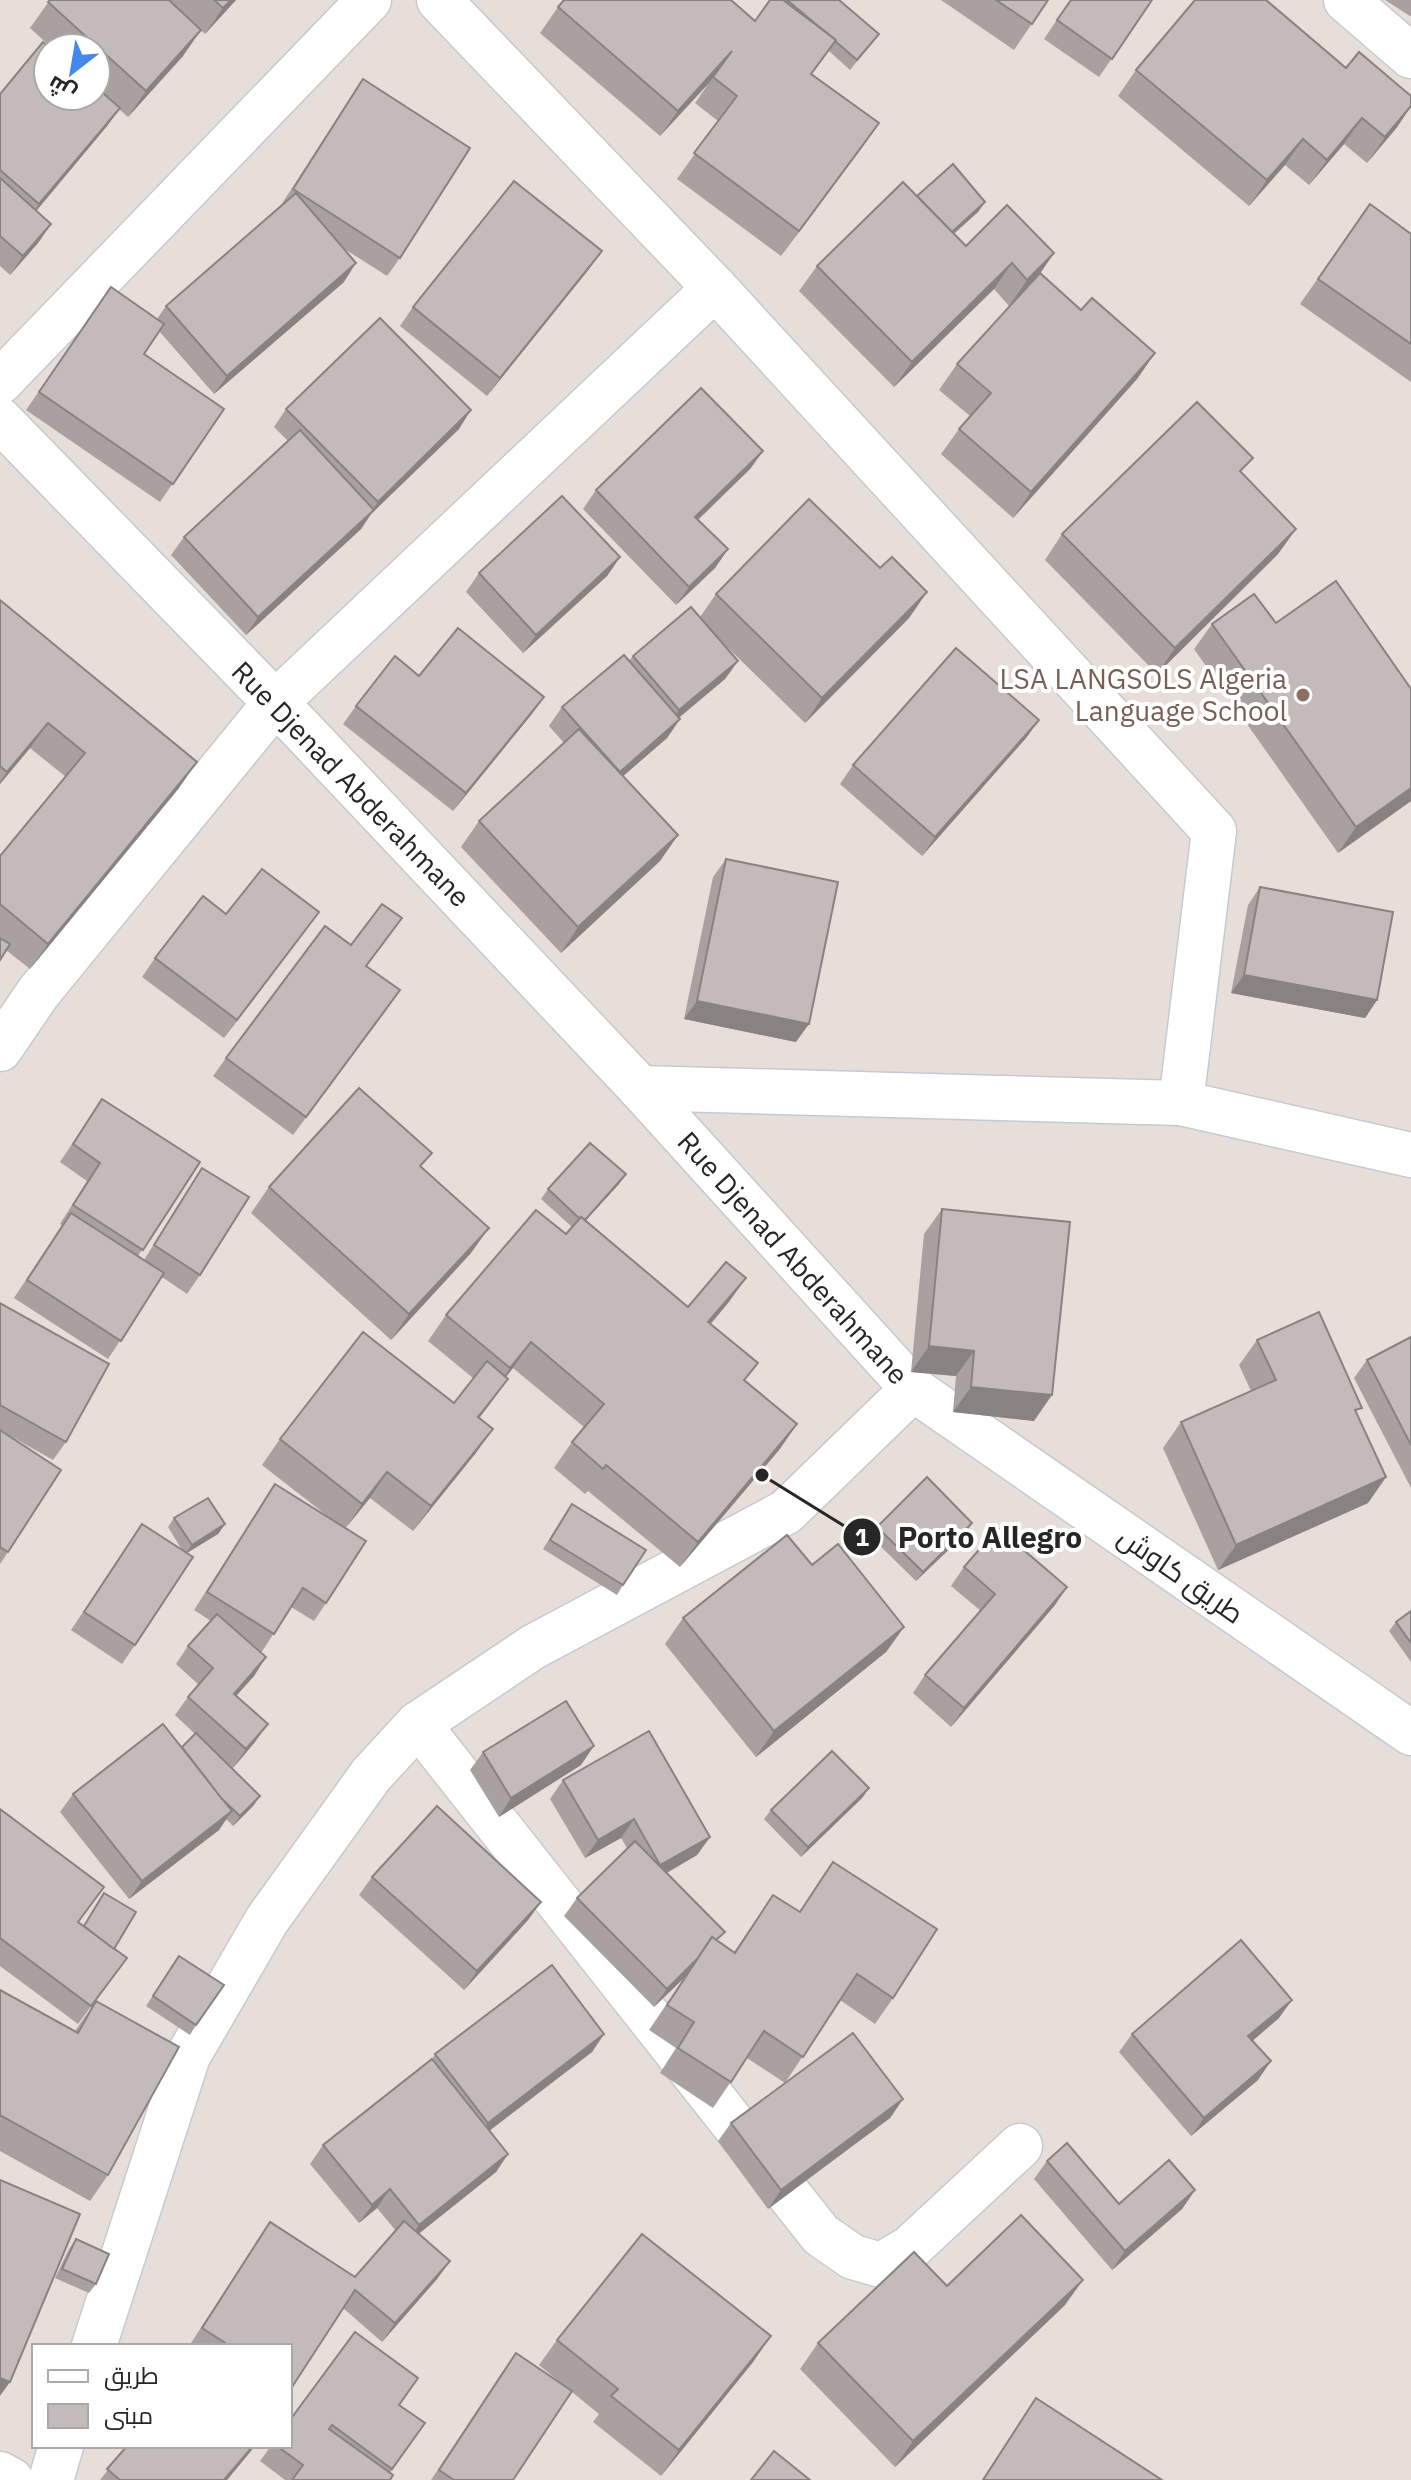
<svg xmlns="http://www.w3.org/2000/svg" width="1411" height="2480" font-family="'IBM Plex Sans',Cairo,sans-serif">
  <rect width="100%" height="100%" fill="#e8ded9"/>
  <g fill="none" stroke-linecap="round" stroke-linejoin="round">
    <!-- minor casing -->
    <g stroke="#c4cad4" stroke-width="47">
      <g id="minor">
        <path d="M439 0 715 288 1214 831 1181 1103"/>
        <path d="M1346 0 1411 56"/>
        <path d="M0 382 369 0"/>
        <path d="M0 420 303 731 640 1088 913 1389 1411 1733"/>
        <path d="M0 1049 38 993 275 703 715 288"/>
        <path d="M640 1088 1181 1103 1411 1155"/>
        <path d="M418 1724 821 2235 853 2257 881 2265 910 2248 1020 2146"/>
        <path d="M94 2346 188 2056 267 1920 371 1775 418 1724 533 1647 786 1512 913 1389"/>
        <path d="M0 2474 11 2480"/>
        <path d="M51 2480 61 2446"/>
      </g>
    </g>
    <!-- minor -->
    <use href="#minor" stroke="#fff" stroke-width="44"/>
  </g>
  <!-- wall -->
  <g fill="#a8a19f">
    <path d="M50 0H236L205 34 196 26 183 56 128 117 119 109 107 126 36 211 51 224 38 243 10 275 0 266V94L96 96V48H52L30 28Z"/>
    <path d="M770 0H839L879 34 850 70 829 51 812 74 879 123 781 256 677 179 718 121 695 103 709 83 660 136 540 33 558 7 755 21Z"/>
    <path d="M941 0H1048L1014 50Z"/>
    <path d="M1070 0H1152L1099 77 1044 39Z"/>
    <path d="M1385 0H1411V16H1410Z"/>
    <path d="M1136 70 1398 126 1367 163 1344 144 1309 185 1285 165 1249 206 1118 96Z"/>
    <path d="M363 79 400 258 387 276 343 248 344 282 214 394 159 331 144 354 224 409 160 502 26 410 111 287 157 319 166 306 281 205Z"/>
    <path d="M917 196 985 202 978 212 954 234 966 246 1054 253 1040 273 1081 310 1155 353 1137 379 1013 518 941 454 959 429 970 416 939 390 957 364 1009 306 994 289 894 387 799 291 817 266Z"/>
    <path d="M1370 204 1411 234V382L1300 304Z"/>
    <path d="M589 269 487 396 400 326 413 307Z"/>
    <path d="M286 409 459 429 371 514 361 529 246 635 171 555 184 537 288 441 274 427Z"/>
    <path d="M763 451 750 469 698 520 728 549 715 568 676 605 583 509 596 490Z"/>
    <path d="M1296 529 1278 554 1157 674 1045 560 1062 534Z"/>
    <path d="M620 557 607 576 523 653 466 592 479 573Z"/>
    <path d="M880 568 927 592 909 618 805 723 722 642 738 661 725 679 679 718 680 719 667 738 623 776 678 835 660 861 561 953 461 847 479 821 564 743 549 726 562 707 629 661 633 656 700 617 716 594Z"/>
    <path d="M0 600 179 788 30 969 6 950 0 960V856L66 777 30 748 0 784Z"/>
    <path d="M1276 623 1411 689V801L1338 853 1194 649 1212 624Z"/>
    <path d="M419 676 544 697 531 715 453 811 343 724 356 706Z"/>
    <path d="M1039 720 1026 738 922 856 840 784 853 765Z"/>
    <path d="M726 859 796 1042 684 1019 713 877Z"/>
    <path d="M1260 887 1377 1000 1365 1018 1231 993 1248 905Z"/>
    <path d="M319 912 224 1038 142 977 155 958 226 914Z"/>
    <path d="M402 918 367 966 388 1008 293 1135 213 1076 226 1058 351 945Z"/>
    <path d="M102 1099 200 1162 138 1256 144 1260 202 1168 200 1275 187 1294 162 1277 108 1359 14 1298 62 1225 60 1224 87 1181 60 1162Z"/>
    <path d="M421 1168 471 1253 391 1340 251 1213 269 1187Z"/>
    <path d="M619 1184 586 1220 688 1307 746 1278 728 1303 711 1324 746 1381 797 1424 779 1450 680 1567 588 1491 585 1494 554 1468 572 1442 584 1427 513 1368 506 1377 508 1379 479 1418 493 1429 475 1454 413 1531 370 1498 345 1528 326 1603 314 1621 291 1607 261 1653 266 1657 254 1676 236 1695 255 1742 233 1768 213 1750 254 1805 233 1826 226 1819 219 1830 129 1899 60 1812 73 1794 182 1747 195 1734 175 1715 188 1697 199 1685 176 1664 188 1646 211 1621 194 1610 275 1484 335 1522 262 1465 280 1439 454 1403 473 1378 428 1341 446 1315 566 1234 572 1227 541 1199 548 1189Z"/>
    <path d="M942 1209 1034 1421 953 1412 956 1376 911 1372 924 1234Z"/>
    <path d="M0 1303 66 1442 53 1460 0 1430Z"/>
    <path d="M1411 1337V1488L1354 1378 1367 1360Z"/>
    <path d="M1257 1340 1357 1414 1386 1477 1368 1503 1218 1570 1163 1448 1181 1422 1251 1391 1239 1365Z"/>
    <path d="M0 1430 8 1552 0 1564Z"/>
    <path d="M565 1514 623 1585 617 1595 543 1549Z"/>
    <path d="M174 1518 225 1524 218 1534 187 1553 135 1645 122 1664 71 1630 142 1524 182 1550 168 1527Z"/>
    <path d="M972 1523 966 1533 916 1581 870 1536 877 1527Z"/>
    <path d="M812 1565 904 1627 886 1652 756 1757 665 1644 683 1618Z"/>
    <path d="M964 1567 1055 1605 951 1727 913 1693 925 1675 981 1611 951 1586Z"/>
    <path d="M1411 1611V1662L1389 1631 1396 1622Z"/>
    <path d="M483 1752 581 1765 499 1817 470 1770Z"/>
    <path d="M563 1780 710 1837 697 1855 666 1873 718 1941 734 1952 773 1895 799 1912 833 1862 893 1998 875 2024 840 2000 785 2083 747 2058 713 2108 660 2073 676 2048 649 2030 685 1977 654 2007 564 1916 577 1898 627 1848 621 1838 585 1858 550 1799Z"/>
    <path d="M869 1788 862 1798 801 1857 764 1819 771 1810Z"/>
    <path d="M0 1809 79 1922 84 1926 104 1893 114 1949 127 1958 78 2024 0 1966Z"/>
    <path d="M372 1877 541 1902 528 1920 464 1990 359 1895Z"/>
    <path d="M179 1956 196 2025 190 2035 146 2006Z"/>
    <path d="M0 1990 75 2031 96 2001 108 2175 90 2201 0 2151Z"/>
    <path d="M1279 2018 1252 2041 1258 2080 1191 2136 1119 2052 1132 2034Z"/>
    <path d="M604 2034 592 2052 490 2130 508 2154 496 2172 419 2233 450 2261 437 2279 382 2342 343 2308 290 2390V2346H189L270 2222 355 2277 396 2231 377 2208 359 2223 310 2164 323 2145 432 2059 435 2054Z"/>
    <path d="M903 2099 890 2118 768 2209 718 2141 731 2123Z"/>
    <path d="M1047 2161 1119 2204 1195 2190 1182 2209 1112 2270 1034 2179Z"/>
    <path d="M76 2239 96 2284 89 2293 55 2278 69 2249Z"/>
    <path d="M947 2286 1065 2305 895 2467 800 2369 818 2343Z"/>
    <path d="M771 2336 753 2362 661 2476 593 2422 599 2414 572 2392 513 2480H431L503 2371 562 2384 539 2365 557 2340Z"/>
    <path d="M1036 2398 1162 2480H982Z"/>
    <path d="M399 2405 425 2423 390 2473V2480H285L260 2461 271 2446H290V2420Z"/>
    <path d="M127 2446H255L227 2480H100Z"/>
  </g>
  <!-- shaded-wall -->
  <g fill="#888382">
    <path d="M231 0H236L205 34 223 8Z"/>
    <path d="M201 30 183 56 128 117 146 91Z"/>
    <path d="M732 51 709 83 660 136 678 111Z"/>
    <path d="M1411 106 1398 126 1367 163 1385 137Z"/>
    <path d="M120 108 107 126 27 222 39 204Z"/>
    <path d="M1362 118 1344 144 1309 185 1327 160Z"/>
    <path d="M879 123 861 149 781 256 799 231Z"/>
    <path d="M1303 139 1285 165 1249 206 1267 180Z"/>
    <path d="M985 202 978 212 933 251 940 242Z"/>
    <path d="M51 224 38 243 10 275 23 256Z"/>
    <path d="M602 251 589 269 487 396 500 378Z"/>
    <path d="M1054 253 1037 278 1009 306 1027 280Z"/>
    <path d="M356 263 344 282 214 394 227 376Z"/>
    <path d="M1012 263 994 289 894 387 912 362Z"/>
    <path d="M1155 353 1137 379 1013 518 1031 492Z"/>
    <path d="M471 410 459 429 371 514 361 529 246 635 258 617 369 515 378 502Z"/>
    <path d="M763 451 750 469 682 535 695 517Z"/>
    <path d="M1296 529 1278 554 1157 674 1175 648Z"/>
    <path d="M728 549 715 568 676 605 689 587Z"/>
    <path d="M620 557 607 576 523 653 536 635Z"/>
    <path d="M927 592 909 618 805 723 822 698Z"/>
    <path d="M738 661 725 679 666 728 679 710Z"/>
    <path d="M544 697 531 715 453 811 466 793Z"/>
    <path d="M680 719 667 738 606 791 619 773Z"/>
    <path d="M1039 720 1026 738 922 856 935 837Z"/>
    <path d="M48 723 30 748 0 784V782L7 772Z"/>
    <path d="M197 762 179 788 30 969 48 944Z"/>
    <path d="M1411 788V801L1338 853 1356 827Z"/>
    <path d="M678 835 660 861 561 953 578 927Z"/>
    <path d="M319 912 306 930 224 1038 237 1020Z"/>
    <path d="M1244 975 1377 1000 1365 1018 1231 993Z"/>
    <path d="M697 1001 809 1024 796 1042 684 1019Z"/>
    <path d="M626 1174 619 1184 576 1231 583 1222Z"/>
    <path d="M489 1228 471 1253 391 1340 409 1314Z"/>
    <path d="M746 1278 728 1303 690 1347 708 1322Z"/>
    <path d="M531 1342 513 1368 492 1394 510 1368Z"/>
    <path d="M929 1346 974 1351 956 1376 911 1372Z"/>
    <path d="M508 1379 490 1404 460 1443 478 1417Z"/>
    <path d="M971 1387 1052 1395 1034 1421 953 1412Z"/>
    <path d="M797 1424 779 1450 680 1567 698 1542Z"/>
    <path d="M493 1429 475 1454 413 1531 431 1506Z"/>
    <path d="M387 1472 370 1498 345 1529 362 1504Z"/>
    <path d="M1386 1477 1368 1503 1218 1570 1236 1545Z"/>
    <path d="M972 1523 966 1533 916 1581 923 1572Z"/>
    <path d="M225 1524 218 1534 185 1554 192 1545Z"/>
    <path d="M1067 1587 1055 1605 951 1727 964 1708Z"/>
    <path d="M904 1627 886 1652 756 1757 774 1731Z"/>
    <path d="M266 1657 254 1676 222 1712 234 1694Z"/>
    <path d="M268 1724 255 1742 233 1768 246 1749Z"/>
    <path d="M594 1746 581 1765 499 1817 511 1798Z"/>
    <path d="M869 1788 862 1798 801 1857 808 1847Z"/>
    <path d="M260 1796 254 1805 233 1826 240 1816Z"/>
    <path d="M232 1811 219 1830 129 1899 142 1881Z"/>
    <path d="M634 1819 621 1838 585 1858 598 1840Z"/>
    <path d="M710 1837 697 1855 648 1884 660 1865Z"/>
    <path d="M541 1902 528 1920 464 1990 477 1971Z"/>
    <path d="M698 1958 685 1977 654 2007 667 1989Z"/>
    <path d="M1292 2000 1279 2018 1236 2055 1248 2036Z"/>
    <path d="M604 2034 592 2052 476 2141 488 2123Z"/>
    <path d="M1271 2061 1258 2080 1191 2136 1204 2118Z"/>
    <path d="M903 2099 890 2118 768 2209 781 2190Z"/>
    <path d="M508 2154 496 2172 406 2244 419 2225Z"/>
    <path d="M390 2189 377 2208 359 2223 372 2205Z"/>
    <path d="M1195 2190 1182 2209 1112 2270 1125 2251Z"/>
    <path d="M450 2261 437 2279 382 2342 395 2323Z"/>
    <path d="M1083 2280 1065 2305 895 2467 913 2441Z"/>
    <path d="M771 2336 753 2362 661 2476 679 2450Z"/>
    <path d="M0 2378 10 2382 0 2396Z"/>
    <path d="M253 2446H255L227 2480H224Z"/>
  </g>
  <!-- building -->
  <g fill="#c3bbb9" stroke="#888382" stroke-width="2">
    <path d="M50 0H169L201 30 146 91 48 2Z"/>
    <path d="M214 0H231L223 8Z"/>
    <path d="M564 0H731L755 21 770 0H783L836 40 811 74 879 123 799 231 694 153 737 96 713 77 732 51 678 111 558 7Z"/>
    <path d="M787 0H839L879 34 857 60 835 41 836 40 817 25Z"/>
    <path d="M996 0H1048L1032 24Z"/>
    <path d="M1071 0H1152L1112 59 1057 20Z"/>
    <path d="M1195 0H1266L1346 68 1359 52 1411 96V106L1385 137 1362 118 1327 160 1303 139 1267 180 1136 70Z"/>
    <path d="M43 42 50 48H48V96H96V87L120 108 39 204 0 170V94Z"/>
    <path d="M363 79 470 148 400 258 293 189Z"/>
    <path d="M953 164 985 202 952 232 917 196Z"/>
    <path d="M0 178 51 224 23 256 0 236Z"/>
    <path d="M514 181 602 251 500 378 413 307Z"/>
    <path d="M903 182 966 246 1007 205 1054 253 1027 280 1012 263 912 362 817 266Z"/>
    <path d="M296 193 356 263 227 376 166 306Z"/>
    <path d="M1370 204 1411 234V344L1318 279Z"/>
    <path d="M1040 273 1081 310 1092 298 1155 353 1031 492 959 429 991 393 957 364Z"/>
    <path d="M111 287 164 324 144 354 224 409 173 484 39 392Z"/>
    <path d="M380 318 471 410 378 502 286 409Z"/>
    <path d="M701 388 763 451 695 517 728 549 689 587 596 490Z"/>
    <path d="M1197 402 1253 458 1240 471 1296 529 1175 648 1062 534Z"/>
    <path d="M300 430 374 510 258 617 184 537Z"/>
    <path d="M562 496 620 557 536 635 479 573Z"/>
    <path d="M809 499 880 568 892 557 927 592 822 698 716 594Z"/>
    <path d="M1336 581 1411 689V788L1356 827 1212 624 1254 594 1276 623Z"/>
    <path d="M0 600 197 762 48 944 0 904V856L85 753 48 723 7 772 0 766Z"/>
    <path d="M691 607 738 661 679 710 633 656Z"/>
    <path d="M458 628 544 697 466 793 356 706 395 656 419 676Z"/>
    <path d="M956 648 1039 720 935 837 853 765Z"/>
    <path d="M624 655 680 719 620 772 562 707Z"/>
    <path d="M579 729 678 835 578 927 479 821Z"/>
    <path d="M726 859 838 882 809 1024 697 1001Z"/>
    <path d="M262 869 319 912 237 1020 155 958 203 896 226 914Z"/>
    <path d="M1260 887 1393 912 1377 1000 1244 975Z"/>
    <path d="M382 904 402 918 366 966 400 990 306 1117 226 1058 325 926 351 945Z"/>
    <path d="M0 938 10 944 0 960Z"/>
    <path d="M359 1088 432 1153 420 1166 489 1228 409 1314 269 1187Z"/>
    <path d="M102 1099 200 1162 143 1250 73 1205 100 1163 73 1144Z"/>
    <path d="M590 1143 626 1174 585 1220 581 1217 580 1219 548 1189Z"/>
    <path d="M202 1168 249 1197 200 1275 154 1245Z"/>
    <path d="M942 1209 1070 1222 1052 1395 971 1387 974 1351 929 1346Z"/>
    <path d="M536 1210 566 1234 581 1217 688 1307 726 1262 746 1278 708 1322 758 1363 744 1380 797 1424 698 1542 606 1465 603 1469 572 1442 604 1404 531 1342 510 1368 446 1315Z"/>
    <path d="M71 1213 164 1273 121 1341 27 1280Z"/>
    <path d="M0 1303 109 1364 66 1442 0 1405Z"/>
    <path d="M1319 1312 1362 1408 1355 1410 1386 1477 1236 1545 1181 1422 1276 1380 1257 1340Z"/>
    <path d="M363 1332 454 1403 487 1361 508 1379 478 1417 493 1429 431 1506 387 1472 362 1504 280 1439Z"/>
    <path d="M1411 1337V1445L1367 1360Z"/>
    <path d="M0 1430 61 1470 8 1552 0 1547Z"/>
    <path d="M927 1477 972 1523 923 1572 877 1527Z"/>
    <path d="M275 1484 366 1541 326 1603 303 1588 274 1634 207 1592Z"/>
    <path d="M208 1498 225 1524 192 1545 174 1518Z"/>
    <path d="M572 1504 646 1550 623 1585 550 1540Z"/>
    <path d="M142 1524 193 1557 135 1645 84 1612Z"/>
    <path d="M998 1528 1067 1587 964 1708 925 1675 995 1594 964 1567Z"/>
    <path d="M787 1535 812 1565 838 1544 904 1627 774 1731 683 1618Z"/>
    <path d="M1411 1611V1643L1396 1622Z"/>
    <path d="M217 1614 266 1657 234 1694 268 1724 246 1749 188 1697 213 1668 188 1646Z"/>
    <path d="M566 1701 594 1746 511 1798 483 1752Z"/>
    <path d="M163 1724 232 1811 142 1881 73 1794Z"/>
    <path d="M649 1731 710 1837 660 1865 634 1819 598 1840 563 1780Z"/>
    <path d="M196 1733 260 1796 240 1816 222 1799 182 1747Z"/>
    <path d="M832 1751 869 1788 808 1847 771 1810Z"/>
    <path d="M437 1806 541 1902 477 1971 372 1877Z"/>
    <path d="M0 1809 104 1887 78 1922 127 1958 91 2006 0 1938Z"/>
    <path d="M635 1841 725 1932 716 1940 712 1937 698 1958 667 1989 577 1898Z"/>
    <path d="M833 1862 937 1929 893 1998 857 1974 803 2057 764 2031 731 2082 678 2048 694 2022 667 2005 712 1937 735 1953 773 1895 800 1912Z"/>
    <path d="M104 1893 136 1912 114 1949 84 1926Z"/>
    <path d="M1241 1940 1292 2000 1248 2036 1271 2061 1204 2118 1132 2034Z"/>
    <path d="M179 1956 224 1985 196 2025 153 1996Z"/>
    <path d="M552 1965 604 2034 488 2123 435 2054Z"/>
    <path d="M0 1990 78 2033 96 2001 179 2047 108 2175 0 2115Z"/>
    <path d="M853 2033 903 2099 781 2190 731 2123Z"/>
    <path d="M432 2059 508 2154 419 2225 390 2189 372 2205 323 2145Z"/>
    <path d="M1067 2143 1119 2204 1169 2160 1195 2190 1125 2251 1047 2161Z"/>
    <path d="M0 2180 80 2214 10 2382 0 2378Z"/>
    <path d="M1021 2215 1083 2280 913 2441 818 2343 914 2252 947 2286Z"/>
    <path d="M404 2221 450 2261 395 2323 355 2290 292 2387 290 2386V2346H230L202 2328 270 2222 355 2277Z"/>
    <path d="M642 2234 771 2336 679 2450 611 2396 618 2389 557 2340Z"/>
    <path d="M76 2239 109 2254 96 2284 62 2269Z"/>
    <path d="M355 2332 418 2378 399 2405 425 2423 392 2469 332 2425 329 2429 393 2475 390 2480H292L303 2465 277 2446H290V2420Z"/>
    <path d="M516 2353 572 2391 513 2480H454L439 2470Z"/>
    <path d="M1036 2398 1162 2480H983Z"/>
    <path d="M127 2446H253L224 2480H120L107 2469Z"/>
    <path d="M774 2451 810 2480H751Z"/>
  </g>
  <!-- markers -->
  <circle fill="#8d6e63" stroke="#fff" stroke-width="3" cx="1303" cy="695" r="8"/>
  <g text-anchor="middle" stroke-width="8" stroke-linejoin="round" paint-order="stroke">
    <!-- education labels -->
    <g font-size="28" fill="#785e54" stroke="#fff" text-anchor="end">
      <text x="1287" y="689">LSA LANGSOLS Algeria<tspan x="1287" dy="32">Language School</tspan></text>
    </g>
    <!-- street labels -->
    <g font-size="28" fill="#262626" stroke="#fff">
      <text transform="translate(351 784) rotate(46)" y="10">Rue Djenad Abderahmane</text>
      <text transform="translate(793 1258) rotate(48)" y="10">Rue Djenad Abderahmane</text>
      <text transform="translate(1181 1575) rotate(35)" y="10">طريق كاوش</text>
    </g>
  </g>
  <!-- callouts -->
  <path fill="none" stroke="#262626" stroke-width="3" d="M762 1475L862 1537"/>
  <g fill="#262626" stroke="#fff" stroke-width="3">
    <circle cx="762" cy="1475" r="8"/>
    <circle cx="862" cy="1537" r="20"/>
  </g>
  <g font-size="24" text-anchor="middle" font-weight="bold" fill="#fff">
    <text x="862" y="1546">1</text>
  </g>
  <g font-size="30" text-anchor="middle" font-weight="bold" fill="#262626" stroke="#fff" stroke-width="8" stroke-linejoin="round" paint-order="stroke">
    <text x="990" y="1548">Porto Allegro</text>
  </g>
  <!-- legend -->
  <rect x="32" y="2344" width="260" height="104" fill="#ffffff" stroke="#a8a8a8" stroke-width="2"/>
  <rect x="48" y="2370" width="40" height="12" fill="#ffffff" stroke="#a8a8a8" stroke-width="2"/>
  <text x="104" y="2384" font-size="24" fill="#262626">طريق</text>
  <rect x="48" y="2404" width="40" height="24" fill="#c3bbb9" stroke="#a8a8a8" stroke-width="2"/>
  <text x="104" y="2424" font-size="24" fill="#262626">مبنى</text>
  <!-- north arrow -->
  <g transform="translate(72 72) rotate(211)"><circle r="38" fill="#ffffff" stroke="#a8a8a8" stroke-width="2"/>
  <path d="M0-6L14 30L0 20L-14 30Z" fill="#4588e9"/>
  <text y="-12" font-size="22" font-weight="bold" text-anchor="middle" fill="#262626">ش</text>
  </g>
</svg>
